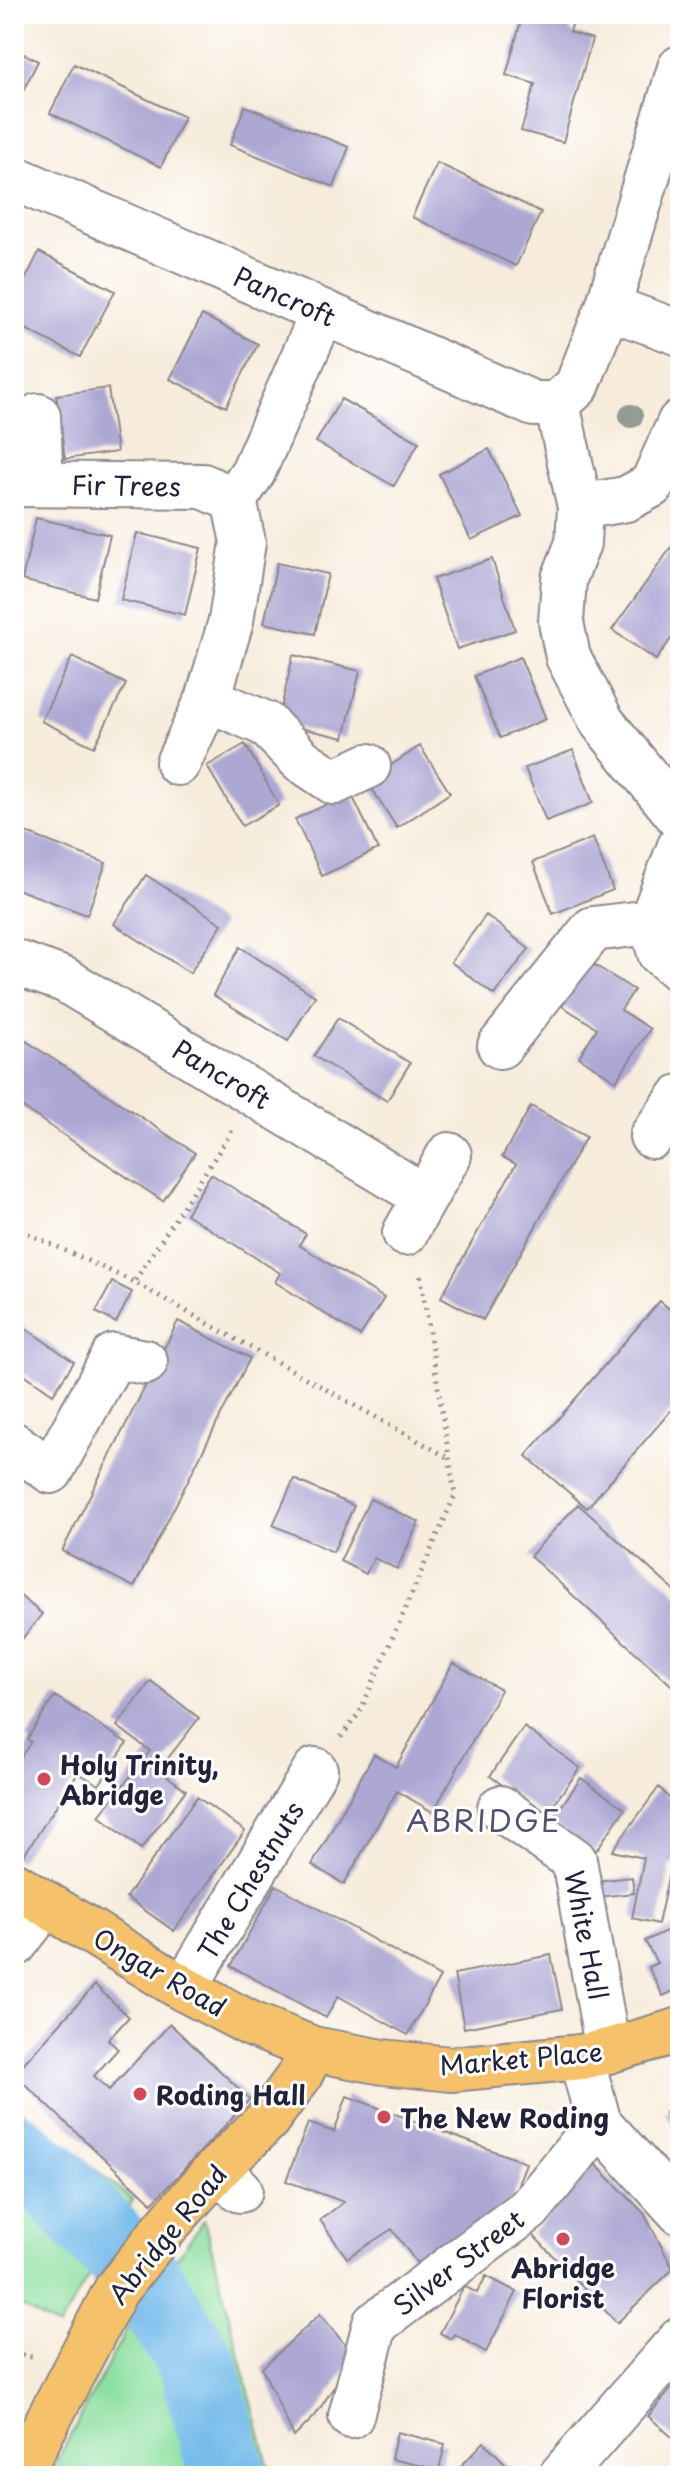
<svg xmlns="http://www.w3.org/2000/svg" width="694" height="2490" font-family="'Playpen Sans',sans-serif">
	<rect width="100%" height="100%" fill="#fff"/>
	<filter id="ink" filterUnits="userSpaceOnUse"><feTurbulence type="fractalNoise" baseFrequency=".0125" numOctaves="2"/><feDisplacementMap in="SourceGraphic" scale="16" xChannelSelector="R" yChannelSelector="G"/><feConvolveMatrix kernelMatrix="1 2 1 2 8 2 1 2 1" color-interpolation-filters="sRGB"/></filter>
	<filter id="wash" filterUnits="userSpaceOnUse"><feTurbulence type="fractalNoise" baseFrequency=".006" numOctaves="4" result="noise"/><feDisplacementMap in="SourceGraphic" scale="32" xChannelSelector="R" yChannelSelector="G"/><feGaussianBlur stdDeviation="1.8" result="paint"/><feColorMatrix in="noise" values="0 0 0 0 0 0 0 0 0 0 0 0 0 0 0 0 0 1.4 0 .05"/><feComposite in="paint" operator="in"/></filter>
	<g filter="url(#wash)">
		<rect width="100%" height="100%" fill="#f7ecdb"/>
		<path fill="#8ee0a1" stroke="#58816e" stroke-width="2" d="M14 2105 133 2200 58 2328 14 2302Z
			M204 2220 271 2476H46L61 2453 130 2323Z"/>
		<g fill="none" stroke-linecap="round" stroke-linejoin="round">
			<path stroke="#72baea" stroke-width="78" d="M14 2151 52 2181 144 2279 198 2365 228 2476"/>
		</g>
		<g id="blocks">
			<path fill="#ada7d4" d="M523 14H575L570 32 592 39 563 142 521 131 535 84 506 75Z
				M14 49 38 61 19 99 14 96Z
				M74 64 184 117 161 167 50 113Z
				M245 106 349 147 334 187 230 145Z
				M437 163 541 212 516 266 412 217Z
				M39 252 115 291 80 357 14 323V302Z
				M202 315 258 344 226 407 170 379Z
				M108 388 117 452 65 459 56 395Z
				M341 399 419 442 394 486 316 442Z
				M489 449 522 516 471 540 439 474Z
				M36 518 110 535 95 598 22 580Z
				M137 533 201 548 185 615 121 600Z
				M680 535V626L656 660 612 630Z
				M492 559 515 630 457 649 433 579Z
				M277 563 328 574 315 634 264 623Z
				M293 655 360 671 344 738 278 723Z
				M72 657 126 684 94 747 41 721Z
				M520 657 546 719 500 738 474 676Z
				M245 744 279 805 242 826 207 766Z
				M420 746 450 793 397 828 367 781Z
				M573 750 593 803 546 821 525 768Z
				M351 793 378 849 322 876 295 819Z
				M21 831 106 863 87 915 14 888V850Z
				M593 838 613 890 553 914 533 862Z
				M146 875 222 924 190 973 114 924Z
				M486 915 529 949 494 995 451 962Z
				M240 947 315 996 288 1041 213 995Z
				M590 962 634 990 621 1010 650 1029 616 1081 579 1057 597 1028 562 1006Z
				M338 1018 410 1063 387 1101 314 1056Z
				M14 1033 195 1153 163 1201 14 1102Z
				M531 1106 586 1137 483 1320 441 1297 516 1164 502 1157Z
				M211 1174 306 1234 299 1245 384 1298 360 1336 275 1282 280 1273 186 1214Z
				M112 1282 132 1292 116 1323 96 1312Z
				M660 1301 680 1318V1400L587 1508 526 1456Z
				M14 1320 74 1362 53 1394 24 1374 14 1389Z
				M178 1321 250 1358 134 1587 62 1551Z
				M294 1479 354 1506 333 1552 273 1525Z
				M370 1499 419 1522 397 1569 374 1558 366 1574 340 1561Z
				M578 1504 680 1596V1693L530 1556Z
				M14 1591 42 1614 14 1649Z
				M453 1663 501 1690 433 1812 397 1791 344 1884 312 1865 374 1754 396 1767Z
				M151 1681 199 1718 159 1770 186 1790 141 1849 99 1816 150 1751 117 1726Z
				M55 1696 127 1743 99 1785 78 1773 20 1861 14 1858V1767L31 1742 27 1739Z
				M524 1727 580 1768 545 1816 490 1776Z
				M581 1778 625 1809 595 1852 551 1821Z
				M659 1787 680 1810V1866L671 1864 658 1924 632 1918 644 1858 612 1851Z
				M197 1797 245 1831 174 1931 126 1897Z
				M632 1877 634 1893 598 1897 596 1881Z
				M276 1885 440 1977 408 2035 338 1996 326 2018 231 1966Z
				M674 1927 680 1939V1988L663 1996 648 1967 657 1963 645 1941Z
				M551 1955 562 2009 464 2028 454 1974Z
				M95 1985 129 2017 108 2040 118 2049 94 2076 109 2090 170 2024 250 2099 152 2203 14 2074Z
				M347 2096 526 2163 510 2205 430 2263 416 2262 392 2229 347 2258 320 2220 344 2202 286 2181 308 2123 334 2132Z
				M680 2100V2131L665 2113Z
				M593 2162 644 2213 673 2269 617 2323 532 2234Z
				M486 2276 517 2292 486 2352 454 2334 451 2339 440 2333 464 2286 477 2293Z
				M320 2314 354 2356 315 2416 294 2437 262 2368Z
				M680 2379V2444L648 2416Z
				M397 2432 445 2444 439 2470 391 2459Z
				M484 2442 514 2472 511 2476H467L459 2468Z"/>
		</g>
	</g>
	<g filter="url(#ink)">
		<use href="#blocks" fill-opacity="0" stroke="#8c878b" stroke-width="2"/>
		<g fill="none" stroke-linecap="round" stroke-linejoin="round">
			<g stroke="#8c878b" stroke-width="48">
				<path id="minor" d="M14 178 534 404H557
					M608 307 680 333
					M557 404 580 507 578 543 564 579 561 622 568 657 602 722 680 818
					M557 404 577 386 608 307 680 68
					M38 416 41 484
					M14 484 203 486 234 500 243 542 231 621 208 699 178 763
					M234 500 253 472 323 312
					M580 507 626 499 652 485 680 422
					M208 699 266 724 301 760 334 782 368 766
					M651 922 660 953 680 970
					M14 962 65 980 425 1197
					M500 1046 593 929 651 922 680 846
					M652 1136 680 1097
					M405 1233 449 1155
					M14 1445 51 1471 114 1356 145 1362
					M500 1808 574 1860 608 2051
					M14 1945 45 1905
					M184 1989 315 1770
					M581 2057 599 2123 680 2212
					M218 2168 240 2190
					M351 2416 375 2324 529 2209 599 2123
					M561 2476 680 2340"/>
			</g>
			<g stroke="#8c878b" stroke-width="48">
				<path id="major" d="M14 1884 184 1989 251 2024 313 2049 383 2062 451 2069 581 2057 608 2051 680 2030
					M19 2476 116 2290 169 2223 218 2168 267 2120 300 2075 313 2049"/>
			</g>
			<path stroke="#8c878b" stroke-width="5" stroke-dasharray="2 6" stroke-linecap="butt" d="M232 1131 134 1282 447 1457
				M14 1227 134 1282
				M341 1737 360 1712 455 1495 420 1273
				M14 2353 32 2357"/>
			<use href="#minor" stroke="#fff" stroke-width="44"/>
			<use href="#major" stroke="#f5c16b" stroke-width="44"/>
		</g>
		<circle fill="#939c94" cx="631" cy="416" r="12"/>
	</g>
	<g fill="#d1495b" stroke="#fff" stroke-width="3">
		<circle cx="44" cy="1779" r="8"/>
		<circle cx="140" cy="2094" r="8"/>
		<circle cx="384" cy="2117" r="8"/>
		<circle cx="563" cy="2239" r="8"/>
	</g>
	<g text-anchor="middle" dominant-baseline="central" stroke-width="6" stroke-linejoin="round" paint-order="stroke">
		<g font-size="26" fill="#22223b" stroke="#fff">
			<text transform="translate(285 296) rotate(24)">Pancroft</text>
			<text transform="translate(126 485) rotate(1)">Fir Trees</text>
			<text transform="translate(222 1074) rotate(31)">Pancroft</text>
			<text transform="translate(250 1880) rotate(-59)">The Chestnuts</text>
			<text transform="translate(587 1935) rotate(79)">White Hall</text>
			<text transform="translate(160 1972) rotate(30)">Ongar Road</text>
			<text transform="translate(521 2058) rotate(-5)">Market Place</text>
			<text transform="translate(167 2234) rotate(-51)">Abridge Road</text>
			<text transform="translate(458 2262) rotate(-37)">Silver Street</text>
		</g>
		<g font-size="26" font-weight="bold" fill="#22223b" stroke="#fff" text-anchor="start">
			<text x="60" y="1764">Holy Trinity,<tspan x="60" dy="30">Abridge</tspan></text>
			<text x="156" y="2094">Roding Hall</text>
			<text x="400" y="2117">The New Roding</text>
			<text x="563" y="2267" text-anchor="middle">Abridge<tspan x="563" dy="30">Florist</tspan></text>
		</g>
		<g font-size="30" letter-spacing="2" fill="#535171" stroke="#fff">
			<text x="484" y="1819">ABRIDGE</text>
		</g>
	</g>
	<rect width="694" height="2490" fill="none" stroke="#fff" stroke-width="48"/>
</svg>
